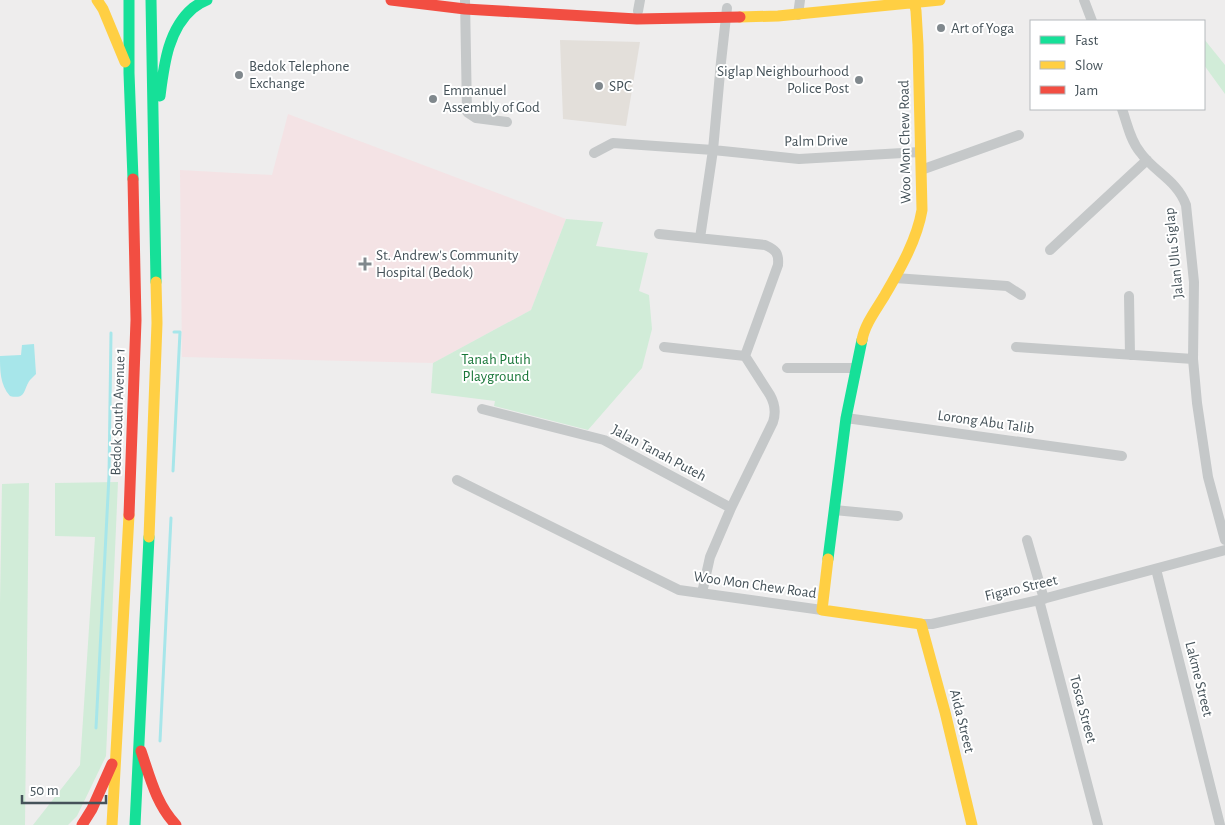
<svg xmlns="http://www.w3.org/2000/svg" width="1225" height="825" font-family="'Alegreya Sans',sans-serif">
	<rect width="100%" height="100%" fill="#eeeded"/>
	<path fill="#e3dfda" d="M560 40 640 42 626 126 563 119Z"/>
	<path fill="#f4e3e5" d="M288 114 566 219 531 310 433 363 182 357 180 170 272 175Z"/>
	<path fill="#d1ecd8" d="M1204 39 1225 65V94L1204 65Z
		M566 219 603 222 596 246 648 253 639 291 649 295 652 329 642 368 588 430 494 406 495 401 431 393 433 363 531 310Z
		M118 482 106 756 77 816 68 825H33L80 765 95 537 55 536V483Z
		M29 483 25 825H0V604L2 484Z"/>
	<path fill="#a7e6ea" d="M34 344 36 374C34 376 32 378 30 380 23 389 27 400 10 396 0 385 0 370 0 356L21 355 22 345Z"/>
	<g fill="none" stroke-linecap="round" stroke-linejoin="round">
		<path stroke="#a7e6ea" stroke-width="3" d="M173 471 180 332H174
			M96 728 109 476 111 333
			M160 741 171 518"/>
		<path stroke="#c5c8c9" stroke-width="10" d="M465 0 467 112 476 118 507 122
			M1084 0 1092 21
			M638 11 640 0
			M798 15 800 0
			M1122 109C1127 123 1130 140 1140 152 1154 172 1177 180 1186 205L1194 282 1193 359 1197 403 1208 477 1225 540
			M594 153 613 143 713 150 799 159 920 152
			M921 170 1019 135
			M659 234 765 245C776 250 779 253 778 265L745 356
			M700 238 713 150 721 62 727 8
			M1050 250 1147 160
			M895 278 1007 286 1021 295
			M1129 296 1130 355
			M664 347 745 356 770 395C775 404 776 413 773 422L731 508 710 557 702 593
			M1016 347 1193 359
			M787 368H856
			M482 409 604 440 731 508
			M846 418 1122 456
			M457 480 679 590 822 610
			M834 510 898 516
			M1027 540 1044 599
			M1156 569 1220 825
			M1039 600 1098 825
			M921 624H932L1039 600 1225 550"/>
		<path stroke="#16e098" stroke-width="11" d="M129 0V73L133 179
			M151 0 156 282
			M160 96C164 65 168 29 193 8 197 5 202 2 207 0
			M828 559 846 418 862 340
			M135 825 149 537"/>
		<path stroke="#ffcf43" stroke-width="11" d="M97 0 103 9 125 62
			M740 17 778 16 940 0
			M862 340C865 324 876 310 885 295 900 269 917 240 922 210L918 45 916 11 914 0
			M149 537 157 323 156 282
			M828 559 822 610 921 624 945 712 972 825
			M112 825 129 515"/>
		<path stroke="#f24e42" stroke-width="11" d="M391 0 465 9 637 19 740 17
			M129 515 136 320 133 179
			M141 751C150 777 156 804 176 825
			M82 825 92 809 112 764"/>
	</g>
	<g fill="#80888d" stroke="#fff" stroke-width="2">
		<circle cx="941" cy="28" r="5"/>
		<circle cx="239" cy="75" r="5"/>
		<circle cx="859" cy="80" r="5"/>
		<circle cx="599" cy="86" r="5"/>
		<circle cx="433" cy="99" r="5"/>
		<path d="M362.5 256.5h5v5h5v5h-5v5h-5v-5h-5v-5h5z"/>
	</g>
	<g text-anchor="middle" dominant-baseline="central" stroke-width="4" stroke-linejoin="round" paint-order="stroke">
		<g font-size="15" fill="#455259" stroke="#fff" text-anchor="start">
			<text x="951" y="28">Art of Yoga</text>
			<text x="249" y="66">Bedok Telephone<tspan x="249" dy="17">Exchange</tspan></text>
			<text x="849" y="71" text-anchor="end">Siglap Neighbourhood<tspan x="849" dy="17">Police Post</tspan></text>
			<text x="609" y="86">SPC</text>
			<text x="443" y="90">Emmanuel<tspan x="443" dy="17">Assembly of God</tspan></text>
			<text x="376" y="255">St. Andrew's Community<tspan x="376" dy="17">Hospital (Bedok)</tspan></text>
		</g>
		<g font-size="15" fill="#455259" stroke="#fff">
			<text transform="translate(816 141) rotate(-1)">Palm Drive</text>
			<text transform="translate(905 142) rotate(-91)">Woo Mon Chew Road</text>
			<text transform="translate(1174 253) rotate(-96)">Jalan Ulu Siglap</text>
			<text transform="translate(118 412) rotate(-88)">Bedok South Avenue 1</text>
			<text transform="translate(986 422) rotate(8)">Lorong Abu Talib</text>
			<text transform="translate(659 453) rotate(28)">Jalan Tanah Puteh</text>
			<text transform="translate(755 585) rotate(8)">Woo Mon Chew Road</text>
			<text transform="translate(1021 588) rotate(-13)">Figaro Street</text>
			<text transform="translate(1199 679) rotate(76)">Lakme Street</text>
			<text transform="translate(1083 709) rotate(75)">Tosca Street</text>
			<text transform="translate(962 721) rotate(76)">Aida Street</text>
		</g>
		<g font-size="15" fill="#197739" stroke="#fff">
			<text x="496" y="359">Tanah Putih<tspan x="496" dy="17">Playground</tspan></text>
		</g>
	</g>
	<rect x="1030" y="20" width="175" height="90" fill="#ffffff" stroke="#b5babd"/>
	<rect x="1040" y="36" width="25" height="8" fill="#16e098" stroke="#b5babd"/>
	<text x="1075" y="45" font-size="15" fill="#455259">Fast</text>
	<rect x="1040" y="61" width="25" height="8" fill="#ffcf43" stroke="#b5babd"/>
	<text x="1075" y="70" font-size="15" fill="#455259">Slow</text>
	<rect x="1040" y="86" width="25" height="8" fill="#f24e42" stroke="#b5babd"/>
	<text x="1075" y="95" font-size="15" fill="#455259">Jam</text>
	<path d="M22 795v8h84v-8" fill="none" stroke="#455259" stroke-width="2.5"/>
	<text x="30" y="795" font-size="15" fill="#455259" stroke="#ffffff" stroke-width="4" paint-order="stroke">50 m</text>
</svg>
